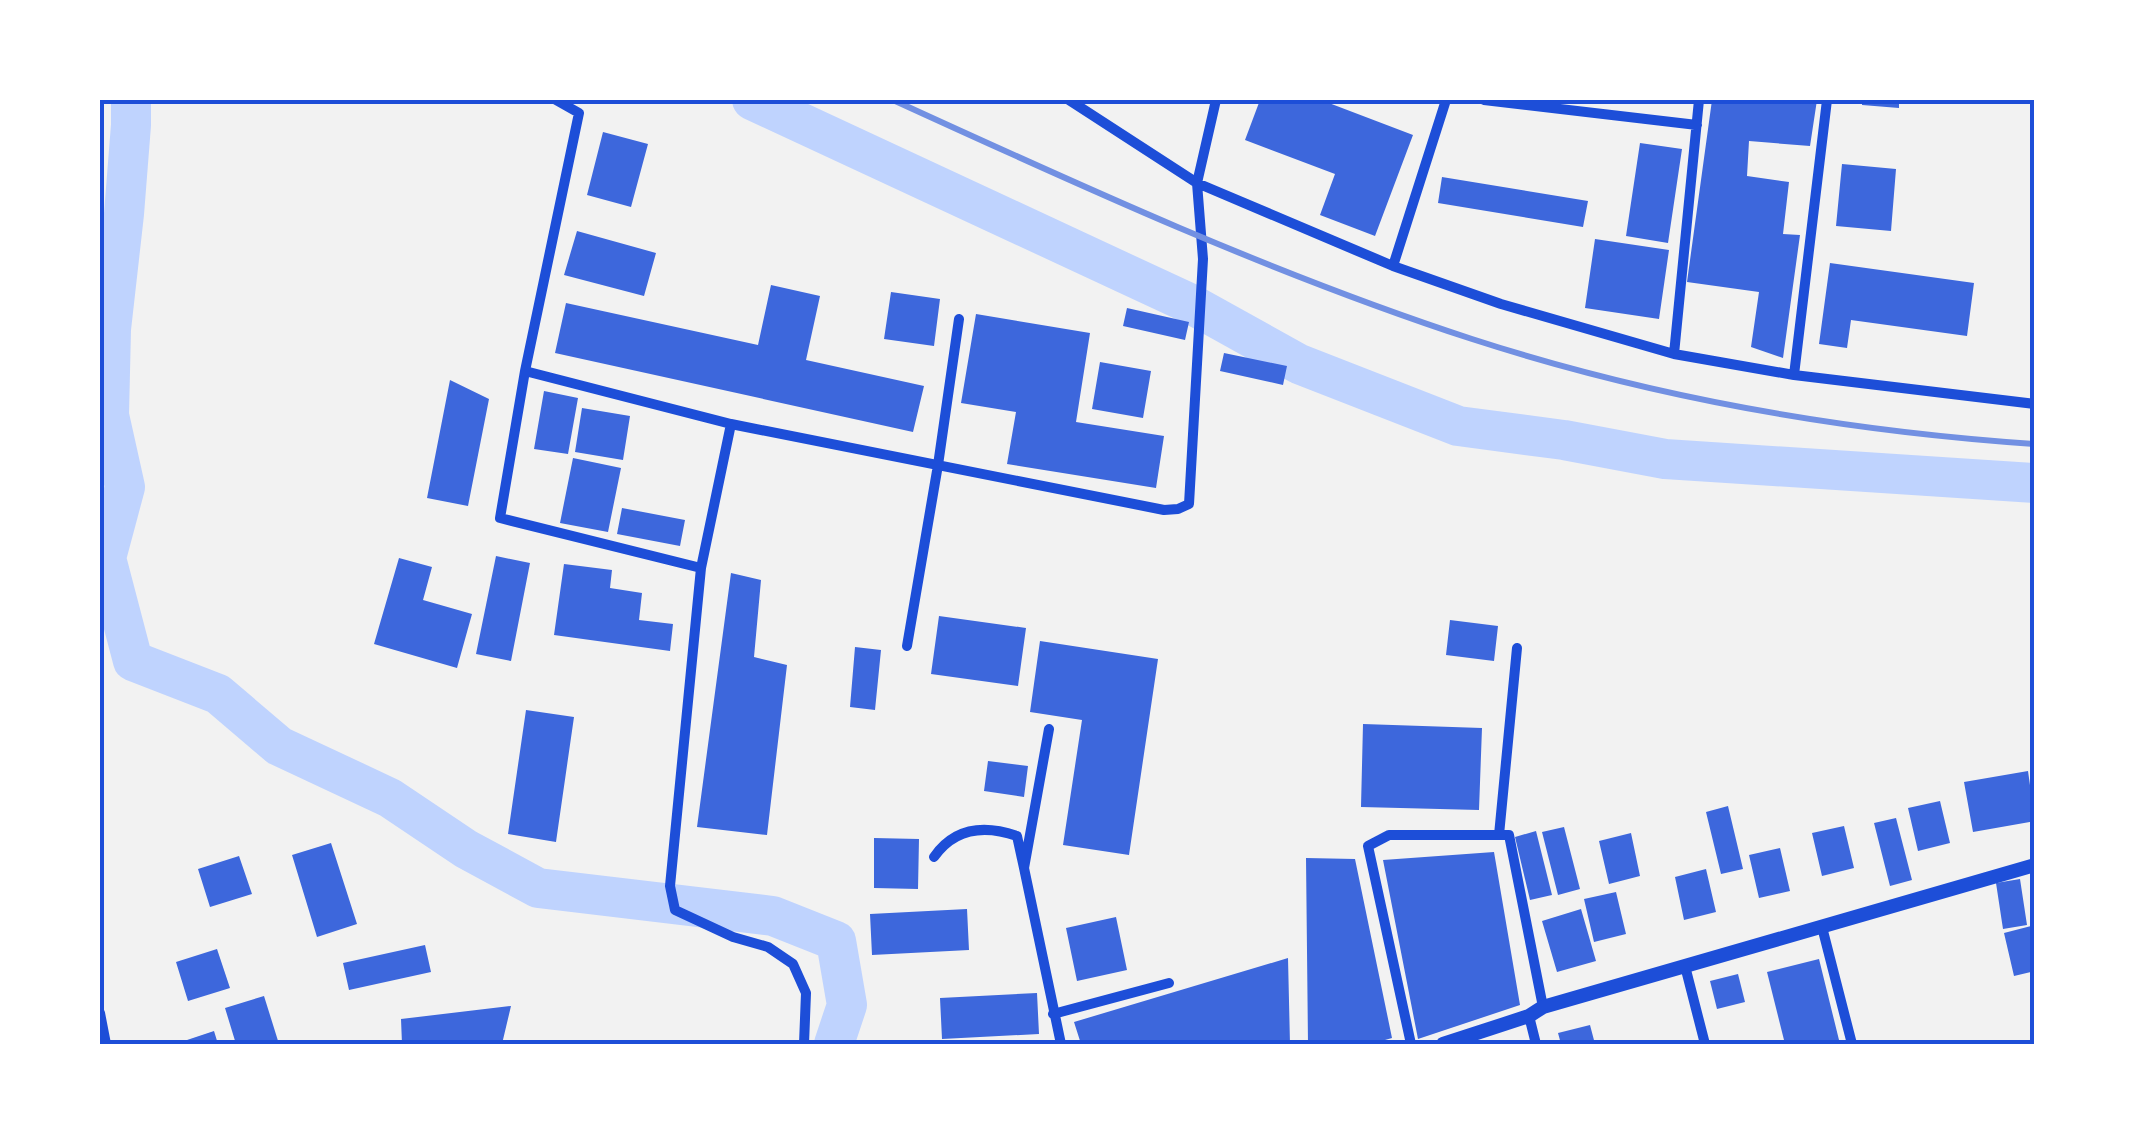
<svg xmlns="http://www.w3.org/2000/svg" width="2135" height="1144" font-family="'DejaVu Sans',sans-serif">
	<rect width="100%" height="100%" fill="#f2f2f2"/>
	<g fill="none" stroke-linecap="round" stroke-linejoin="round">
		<path stroke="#bfd3fe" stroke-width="40" d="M131 100V125L124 214 111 329 109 415 125 487 106 558 133 661 218 694 279 746 390 798 466 849 538 888 773 916 836 941 847 1005 834 1044
			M752 100 1191 304 1299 364 1458 426 1564 440 1665 459 2035 483"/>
	</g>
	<path fill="#3d67dc" d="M1260 100H1321L1413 135 1375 236 1320 215 1335 174 1245 140Z
		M1712 100H1817L1810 146 1749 141 1747 176 1789 182 1783 234 1800 235 1783 358 1751 347 1759 292 1687 282Z
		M1862 100H1899V108L1862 105Z
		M603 132 648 144 631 207 587 195Z
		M1640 143 1682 149 1668 243 1626 236Z
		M1842 164 1896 169 1891 231 1836 226Z
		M1442 177 1588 201 1583 227 1438 203Z
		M577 231 656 253 644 296 564 275Z
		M1595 239 1669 250 1659 319 1585 308Z
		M1830 263 1974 283 1967 336 1851 320 1847 348 1819 344Z
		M771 285 820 296 806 360 924 386 913 432 555 353 566 303 758 345Z
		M891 292 940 299 934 346 884 339Z
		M1127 308 1189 322 1185 340 1123 326Z
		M976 314 1090 333 1076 422 1164 436 1156 488 1007 464 1016 412 961 403Z
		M1224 353 1287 366 1283 385 1220 371Z
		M1100 362 1151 371 1143 418 1092 409Z
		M450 380 489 399 468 506 427 498Z
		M544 391 578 398 568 454 534 449Z
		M582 408 630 416 623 460 575 452Z
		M573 458 621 468 608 532 560 523Z
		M622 508 685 520 680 546 617 534Z
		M496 556 530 563 511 661 476 654Z
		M399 558 432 567 423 600 472 614 457 668 374 644Z
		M564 564 612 570 610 588 642 593 639 620 673 624 670 651 554 635Z
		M731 573 761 580 754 657 787 665 767 835 697 827Z
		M939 616 1026 628 1018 686 931 674Z
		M1450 620 1498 626 1494 661 1446 655Z
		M1040 641 1158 659 1129 855 1063 845 1082 720 1030 712Z
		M855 647 881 650 875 710 850 707Z
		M526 710 574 717 556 842 508 834Z
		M1363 724 1482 728 1479 810 1361 807Z
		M988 761 1028 766 1024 797 984 791Z
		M2028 771 2035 821 1973 832 1964 782Z
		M1940 801 1950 843 1918 851 1908 808Z
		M1728 806 1743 869 1721 874 1706 812Z
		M1896 818 1912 880 1890 886 1874 823Z
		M1844 826 1854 868 1822 876 1812 833Z
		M1564 827 1580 889 1558 895 1542 832Z
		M1536 831 1552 895 1530 900 1515 837Z
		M1631 833 1640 876 1609 884 1599 841Z
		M874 838 919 839 918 889 874 888Z
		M331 843 357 924 317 937 292 855Z
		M1780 848 1790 891 1759 898 1749 855Z
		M1494 852 1520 1005 1418 1039 1383 860Z
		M239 856 252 894 210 907 198 869Z
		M1306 858 1355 859 1392 1038 1371 1044H1308Z
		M1706 869 1716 912 1684 920 1675 877Z
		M2020 879 2027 925 2003 929 1996 883Z
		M1616 892 1626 934 1594 942 1584 899Z
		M967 909 969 950 872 955 870 914Z
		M1581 909 1596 961 1557 972 1542 921Z
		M1116 917 1127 970 1077 981 1066 928Z
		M2035 925V971L2014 976 2004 933Z
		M425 945 431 972 349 990 343 963Z
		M217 949 230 988 188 1001 176 962Z
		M1288 958 1290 1044H1081L1074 1022Z
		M1819 959 1840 1044H1785L1767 972Z
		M1738 974 1745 1002 1717 1009 1710 981Z
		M1037 993 1039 1034 942 1039 940 998Z
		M264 996 279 1044H236L225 1008Z
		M511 1006 502 1044H402L401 1019Z
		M1590 1025 1595 1044H1561L1558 1033Z
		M214 1031 218 1044H178V1043Z"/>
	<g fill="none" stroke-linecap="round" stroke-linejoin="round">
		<path stroke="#1d4ed8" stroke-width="10" d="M556 100 579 113 525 371 500 518 701 568 731 424 1164 510 1178 509 1189 504 1203 259 1197 183 1216 100
			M1069 100 1197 183 1393 266 1446 100
			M1484 100 1697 125
			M1393 266 1501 304 1674 354 1794 375 1827 100
			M1674 354 1699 100
			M525 371 731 424
			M1794 375 2035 404
			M701 568 670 886 675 910 733 937 768 947 793 964 806 993 804 1044
			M907 646 938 465 959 319
			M1499 835 1517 648
			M934 857C955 827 985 825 1017 836L1024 868 1049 729
			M1024 868 1061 1044
			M1822 927 1852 1044
			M1685 966 1705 1044
			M100 1013 106 1044
			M1053 1014 1169 983
			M1529 1016 1536 1044
			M1411 1044 1368 846 1389 835H1509L1543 1007"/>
		<path stroke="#1d4ed8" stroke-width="14" d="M1443 1044 1529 1016 1543 1007 2035 865"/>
		<path stroke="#7290e2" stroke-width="6" d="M893 100C1083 187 1273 274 1472 339 1654 398 1845 431 2035 444"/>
	</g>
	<rect width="2135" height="1144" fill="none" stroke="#ffffff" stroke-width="205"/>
	<rect x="102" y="102" width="1930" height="940" fill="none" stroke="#1d4ed8" stroke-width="4"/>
</svg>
